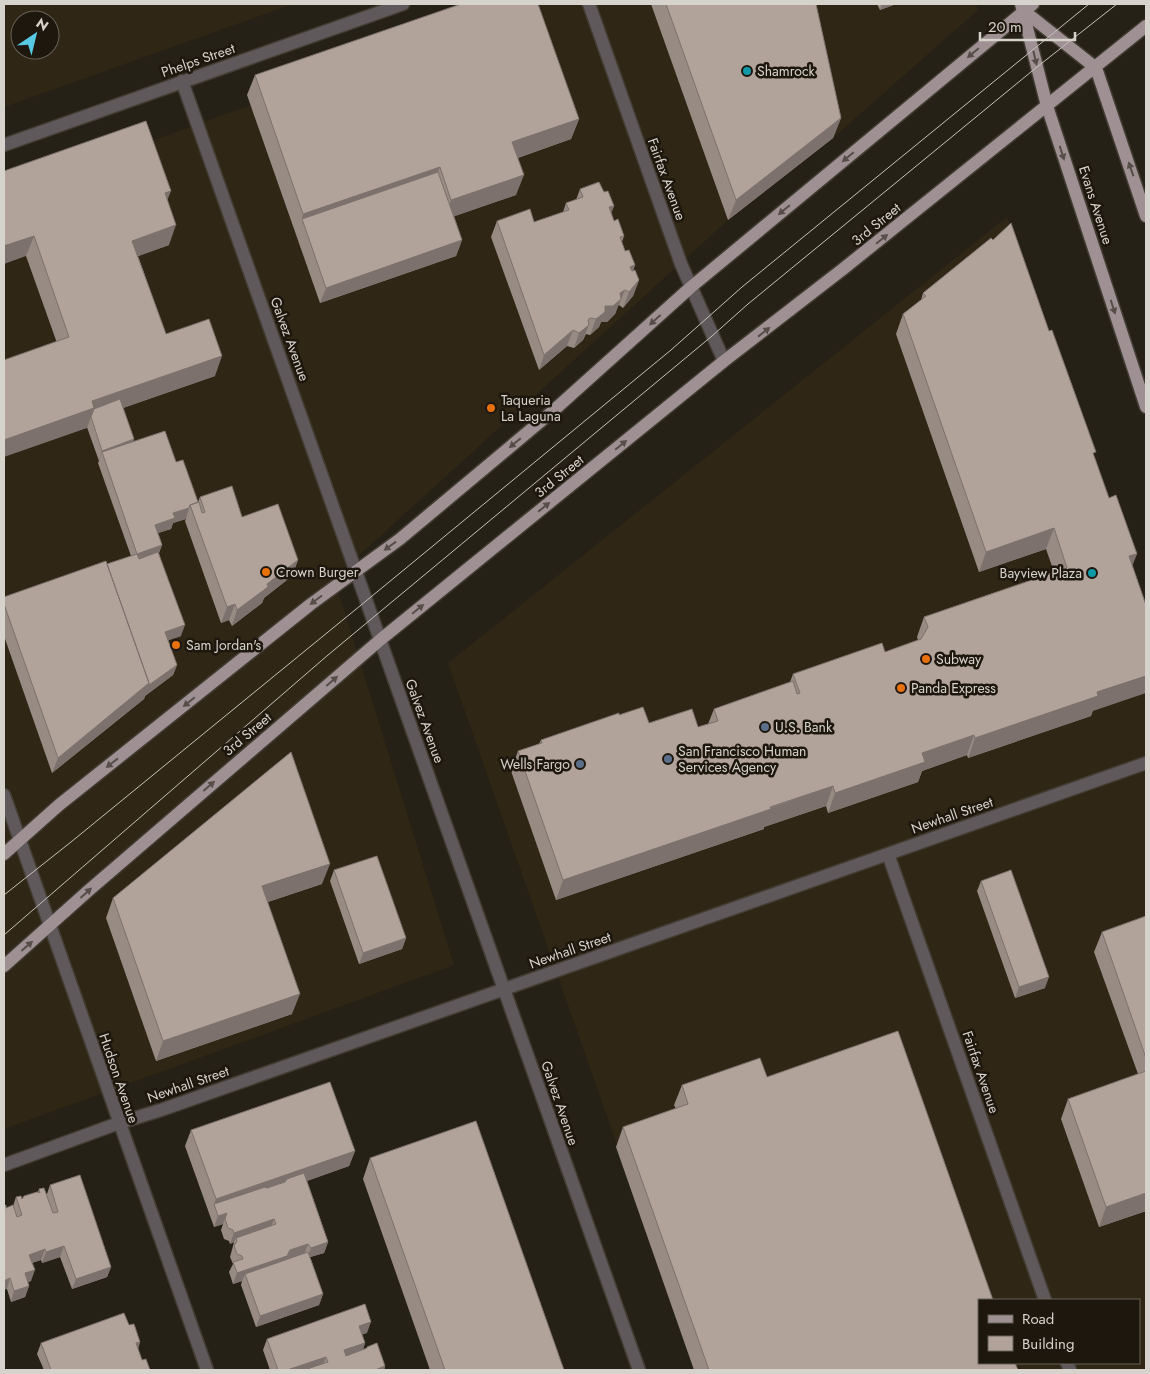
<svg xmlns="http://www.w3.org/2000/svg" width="1150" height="1374" font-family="Jost,sans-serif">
	<rect width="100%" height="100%" fill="#262116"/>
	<path fill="#2f2615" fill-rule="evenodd" d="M4 4H293L4 107ZM20 20H50V50H20Z
		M531 4H976L978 10 833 138 728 220 334 578 454 965 4 1129V194Z
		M1007 217 1146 608V1370H696L448 663ZM979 1300H1139V1363H979Z"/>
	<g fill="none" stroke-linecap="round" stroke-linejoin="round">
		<g stroke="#423d33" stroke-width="15">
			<path id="minor" d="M589 4 681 264 724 361
				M182 81 639 1370
				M4 145 403 4
				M4 795 207 1370
				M888 854 1045 1300
				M4 1165 119 1123 161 1110 1146 763
				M1067 1363 1070 1370"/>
		</g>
		<g stroke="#423d33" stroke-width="15">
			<path id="major" d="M1021 4 1047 106 1146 407
				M1024 11 1096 68 1146 216
				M4 854 59 805 311 604 400 539 553 411 691 287 1033 4
				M4 966 88 891 380 640 724 361 843 269 1146 26"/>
		</g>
		<use href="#minor" stroke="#60595b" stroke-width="12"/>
		<use href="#major" stroke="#9e9093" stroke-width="12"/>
		<path stroke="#c4c1ba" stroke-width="1" d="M4 895 71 842 366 601 671 350 742 287 1089 4
			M4 935 328 655 712 336 748 304 1037 67 1117 4"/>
	</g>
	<path fill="#988b84" d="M651 4H816L841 118 833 138 728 220Z
		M877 4H896L880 10Z
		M255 75 579 119 571 139 518 158 516 195 454 216 462 240 456 256 320 303 247 95Z
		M4 171 167 200 169 245 138 256 166 334 215 376 123 408 134 439 133 442 176 462 198 502 200 497 242 517 298 560 292 576 264 598 262 603 232 626 229 620 221 623 185 521 186 519 173 523 171 529 158 533 162 545 159 553 181 636 168 640 177 665 173 675 145 696 144 699 52 773 4 636V597L131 556 98 463 99 461 26 256Z
		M580 189 604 192 614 206 611 213 614 221 624 236 622 242 625 251 635 265 633 271 639 280 633 296 623 308 619 305 618 306 615 314 607 322H601L599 327 590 335 586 334 583 340 574 348 567 346 539 370 491 237 497 221 534 222 563 212 566 203 576 200Z
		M923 293 1094 456 1132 565 1091 716 968 758 967 755 922 771 918 782 828 813 826 806 764 827V829L556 900 511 771 518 751 539 744 541 740 619 715 649 723 698 727 708 724 714 709 790 682 793 674 885 652 918 640 917 637 924 617 1054 572 1046 549 979 572 896 334 903 314 921 300Z
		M334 870 406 938 402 949 359 964 330 881Z
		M981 881 1045 988 1015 998 977 891Z
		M322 884 268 902 292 1014 156 1061 106 918 113 898Z
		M1146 916V1211L1099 1227 1061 1119 1068 1099 1138 1074 1094 952 1102 932Z
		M767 1077 1018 1370H694L616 1147 623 1127 676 1109 674 1105 682 1085Z
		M191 1130 355 1151 349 1166 307 1181 328 1242 324 1253 310 1257 323 1294 319 1305 256 1327 241 1285 242 1281 233 1284 229 1272 233 1264 230 1257 234 1242 230 1244 229 1241 224 1239 221 1230 223 1224 214 1227 185 1146Z
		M370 1158 564 1370H430L363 1179Z
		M50 1185 111 1267 107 1277 72 1289 60 1257 42 1263 41 1260 32 1263 31 1281 28 1282 29 1286 25 1297 11 1302 7 1289 6 1208 13 1206 16 1197 22 1199 38 1192 39 1189 47 1194Z
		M129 1325 140 1342 138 1349 142 1360 150 1370H44L37 1354 41 1343Z
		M367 1333 362 1334 365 1343 363 1350 366 1349 367 1347 385 1366 384 1370H270L263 1350 267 1339Z"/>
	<path fill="#7c716c" d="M882 4H896L880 10Z
		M841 118 833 138 728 220 736 200Z
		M579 119 571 139 505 162 512 142Z
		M440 167 432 187 302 219 303 214Z
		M524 175 516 195 444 220 451 200Z
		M171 191 163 211 165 193Z
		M614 206 608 221 609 207Z
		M176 225 169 245 125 261 132 241Z
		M34 236 26 256 4 264V246Z
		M462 240 456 256 320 303 326 288Z
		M635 265 629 281 630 267Z
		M639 280 633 296 623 308 629 292Z
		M625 290 615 314 607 322H601L599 327 590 335 596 319 605 306Z
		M590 318 587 326 589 325 583 340 574 348 579 333Z
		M573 330 567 346 539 370 544 355Z
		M222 356 215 376 91 419V417L87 428 4 457V440L92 401Z
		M134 439 130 450 102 452 98 461 102 451Z
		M189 508 186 519 173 523 171 529 151 535 155 525 173 513Z
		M1054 528 1046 549 979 572 986 552Z
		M162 545 158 555 134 564 137 554Z
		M1137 554 1129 574V556Z
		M298 560 292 576 264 598 262 603 232 626 237 610 267 584Z
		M235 604 229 620 221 623 227 607Z
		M185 625 181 636 161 643 165 632Z
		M177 665 173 675 145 696 144 699 52 773 58 758 149 683Z
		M1146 676V693L1093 711 1091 716 968 758 975 738 1097 692Z
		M974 735 967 755 922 771 918 782 828 813 835 793 922 753Z
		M833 786 826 806 764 827V829L556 900 563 880Z
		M330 864 322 884 255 906 262 886Z
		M406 938 402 949 359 964 363 953Z
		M1049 977 1045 988 1015 998 1019 987Z
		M300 994 292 1014 156 1061 163 1041Z
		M355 1151 349 1166 217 1212 214 1204 216 1199Z
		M1146 1193V1211L1099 1227 1106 1207Z
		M227 1213 223 1224 214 1227 218 1216Z
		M274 1219 270 1229 236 1238 234 1242 230 1244 234 1233Z
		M328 1242 324 1253 307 1258 311 1248Z
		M308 1244 304 1255 245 1274 242 1281 233 1284 237 1273 290 1250Z
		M64 1246 60 1257 42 1263 46 1252Z
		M45 1249 41 1260 25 1265 29 1255Z
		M111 1267 107 1277 72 1289 76 1279Z
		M35 1270 31 1281 21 1284 25 1273Z
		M10 1278 7 1289 4 1290V1281Z
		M29 1286 25 1297 11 1302 14 1291Z
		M323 1294 319 1305 256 1327 260 1316Z
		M371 1322 367 1333 356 1337 359 1326Z
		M140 1342 137 1352 136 1343Z
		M365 1343 361 1354 340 1361 344 1350Z
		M326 1357 322 1367 314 1370H287Z
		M385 1366 384 1370H375Z"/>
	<path fill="#b1a29a" stroke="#7c716c" d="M461 4H538L579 119 512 142 524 175 451 200 440 167 303 214 255 75Z
		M666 4H816L841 118 736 200Z
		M146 121 171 191 165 193 176 225 132 241 166 334 209 319 222 356 92 401 94 408 4 440V360L69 337 34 236 4 246V171Z
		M438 172 462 240 326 288 302 219Z
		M599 182 604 192 608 191 614 206 609 207 614 221 618 219 624 236 620 237 625 251 629 250 635 265 630 267 632 271 635 270 639 280 629 292 625 290 620 293 621 299 613 306H605V312L596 319 590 318 588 320 589 325 579 333 573 330 544 355 497 221 530 209 534 222 569 210 566 203 583 197 580 189Z
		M1011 223 1049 331 1052 330 1096 452 1093 453 1109 498 1116 495 1137 554 1129 556 1146 605V676L1097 692 1098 696 975 738 974 735 922 753 925 762 835 793 833 786 770 807 771 809 563 880 518 751 542 743 541 740 619 713V715L643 707 649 723 692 709 698 727 718 721 714 709 793 681 797 694 800 693 793 674 882 643 885 652 921 639 928 627 924 617 1067 568 1054 528 986 552 903 314 926 296 923 293 991 238 993 240Z
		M120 399 134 439 102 451 91 417 94 409Z
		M165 431 176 462 183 460 198 502 190 505 189 508 173 513 175 518 155 525 162 545 137 554 139 559 158 552 185 625 165 632 177 665 149 685V683L107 564 137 554 102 452Z
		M232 486 242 517 278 504 298 560 267 584 268 587 237 610 235 604 227 607 190 505 199 502 202 513 205 512 200 497Z
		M106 561 149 683 58 758 4 604V597Z
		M291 752 330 864 262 886 300 994 163 1041 113 898Z
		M377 856 406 938 363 953 334 870Z
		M1011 870 1049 977 1019 987 981 881Z
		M1146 916V1058L1102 932Z
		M898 1031 993 1300H979V1363H1015L1018 1370H709L623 1127 688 1104 682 1085 760 1058 767 1077Z
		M1146 1071V1193L1106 1207 1068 1099Z
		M330 1082 355 1151 216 1199 191 1130Z
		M476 1121 564 1370H445L370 1158Z
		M304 1173 328 1242 311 1248 308 1244 290 1250 287 1256 237 1273 233 1262 243 1259 242 1256 237 1254 234 1246 237 1241 236 1238 276 1224 274 1219 234 1233 233 1230 228 1228 225 1219 227 1213 218 1216 214 1204 265 1187 267 1188 285 1182 287 1179Z
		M80 1175 111 1267 76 1279 64 1246 46 1252 45 1249 29 1255 35 1270 25 1273 29 1286 14 1291 10 1278 4 1281V1206L6 1205V1208L13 1205 17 1217 22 1215 16 1197 21 1196 22 1199 24 1196 37 1192 40 1193 39 1189 44 1188 53 1213 58 1212 50 1185Z
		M308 1252 323 1294 260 1316 245 1274Z
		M365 1304 371 1322 359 1326 365 1343 344 1350 346 1356 367 1348V1347L377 1343 385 1366 375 1370H304L328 1362 326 1357 287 1370H278L267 1339Z
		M124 1313 129 1325 134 1324 140 1342 136 1343 142 1360 146 1359 150 1370H51L41 1343Z"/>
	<defs><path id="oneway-solid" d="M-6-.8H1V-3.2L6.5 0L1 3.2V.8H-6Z" transform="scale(1.25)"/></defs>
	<g fill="#574d49">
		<use href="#oneway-solid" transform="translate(973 53) rotate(140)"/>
		<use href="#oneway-solid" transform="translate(1035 58) rotate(77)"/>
		<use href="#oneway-solid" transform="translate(1062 153) rotate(72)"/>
		<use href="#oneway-solid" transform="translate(848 157) rotate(140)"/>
		<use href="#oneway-solid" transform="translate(1131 169) rotate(-109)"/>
		<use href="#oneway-solid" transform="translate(784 210) rotate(140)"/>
		<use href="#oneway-solid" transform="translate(882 239) rotate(-39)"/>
		<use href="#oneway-solid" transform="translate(1113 307) rotate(72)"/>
		<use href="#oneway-solid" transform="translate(655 320) rotate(138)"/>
		<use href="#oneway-solid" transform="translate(764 332) rotate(-38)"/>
		<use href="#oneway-solid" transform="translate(515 443) rotate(140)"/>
		<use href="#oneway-solid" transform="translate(621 445) rotate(-39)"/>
		<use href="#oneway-solid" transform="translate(544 507) rotate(-39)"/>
		<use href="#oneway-solid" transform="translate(390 546) rotate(144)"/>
		<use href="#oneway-solid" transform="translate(316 600) rotate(143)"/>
		<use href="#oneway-solid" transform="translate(418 609) rotate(-39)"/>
		<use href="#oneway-solid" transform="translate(332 681) rotate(-41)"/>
		<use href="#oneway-solid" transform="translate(189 702) rotate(141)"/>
		<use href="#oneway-solid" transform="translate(112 763) rotate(142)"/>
		<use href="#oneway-solid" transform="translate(209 786) rotate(-41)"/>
		<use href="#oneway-solid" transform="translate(86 893) rotate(-42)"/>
		<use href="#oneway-solid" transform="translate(27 946) rotate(-41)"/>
	</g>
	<g fill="#0f9aa8" stroke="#1d170d" stroke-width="2">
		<circle cx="747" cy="71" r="5"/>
		<circle cx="1092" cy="573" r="5"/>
	</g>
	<g fill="#e8710a" stroke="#1d170d" stroke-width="2">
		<circle cx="491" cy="408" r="5"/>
		<circle cx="266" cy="572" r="5"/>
		<circle cx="176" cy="645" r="5"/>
		<circle cx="926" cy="659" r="5"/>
		<circle cx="901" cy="688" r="5"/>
	</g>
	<g fill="#5c6f8a" stroke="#1d170d" stroke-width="2">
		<circle cx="765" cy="727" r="5"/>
		<circle cx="668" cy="759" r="5"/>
		<circle cx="580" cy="764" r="5"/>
	</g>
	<g text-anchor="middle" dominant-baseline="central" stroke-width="5" stroke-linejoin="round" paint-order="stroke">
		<g font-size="14" fill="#d6d3cc" stroke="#1d170d">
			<text transform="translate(198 60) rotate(-19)">Phelps Street</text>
			<text transform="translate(667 179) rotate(70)">Fairfax Avenue</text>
			<text transform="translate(1096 205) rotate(72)">Evans Avenue</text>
			<text transform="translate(876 224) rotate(-39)">3rd Street</text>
			<text transform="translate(290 339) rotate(70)">Galvez Avenue</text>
			<text transform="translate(559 476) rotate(-39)">3rd Street</text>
			<text transform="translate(425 721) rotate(70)">Galvez Avenue</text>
			<text transform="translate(247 734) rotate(-40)">3rd Street</text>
			<text transform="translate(952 815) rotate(-19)">Newhall Street</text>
			<text transform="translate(570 950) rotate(-19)">Newhall Street</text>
			<text transform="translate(981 1072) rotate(71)">Fairfax Avenue</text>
			<text transform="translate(119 1078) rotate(71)">Hudson Avenue</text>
			<text transform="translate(188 1084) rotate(-19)">Newhall Street</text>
			<text transform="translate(560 1103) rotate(71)">Galvez Avenue</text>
		</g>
		<g font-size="14" fill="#d6d3cc" stroke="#1d170d" text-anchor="start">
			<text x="757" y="71">Shamrock</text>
			<text x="501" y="400">Taqueria<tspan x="501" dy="16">La Laguna</tspan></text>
			<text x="276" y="572">Crown Burger</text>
			<text x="1082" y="573" text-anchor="end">Bayview Plaza</text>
			<text x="186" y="645">Sam Jordan's</text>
			<text x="936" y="659">Subway</text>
			<text x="911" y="688">Panda Express</text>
			<text x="775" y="727">U.S. Bank</text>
			<text x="678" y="751">San Francisco Human<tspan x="678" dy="16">Services Agency</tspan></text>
			<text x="570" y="764" text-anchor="end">Wells Fargo</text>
		</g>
	</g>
	<rect width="1150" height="1374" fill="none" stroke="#d6d3cc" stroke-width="10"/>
	<rect x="978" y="1299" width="162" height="65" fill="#1d170d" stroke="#676259"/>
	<rect x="988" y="1315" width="25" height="8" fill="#9e9093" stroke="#676259"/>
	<text x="1022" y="1324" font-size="15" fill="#d6d3cc">Road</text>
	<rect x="988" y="1336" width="25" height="15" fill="#b1a29a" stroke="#676259"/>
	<text x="1022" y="1349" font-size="15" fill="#d6d3cc">Building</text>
	<g transform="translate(35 35) rotate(35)"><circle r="24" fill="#1d170d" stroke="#676259"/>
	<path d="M0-4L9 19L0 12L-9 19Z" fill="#58c9e3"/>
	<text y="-8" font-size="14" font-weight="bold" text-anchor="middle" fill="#d6d3cc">N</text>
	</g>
	<path d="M980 32v8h95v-8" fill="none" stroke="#d6d3cc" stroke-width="2.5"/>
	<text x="988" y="32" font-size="15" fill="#d6d3cc" stroke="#1d170d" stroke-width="4" paint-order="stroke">20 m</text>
</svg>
